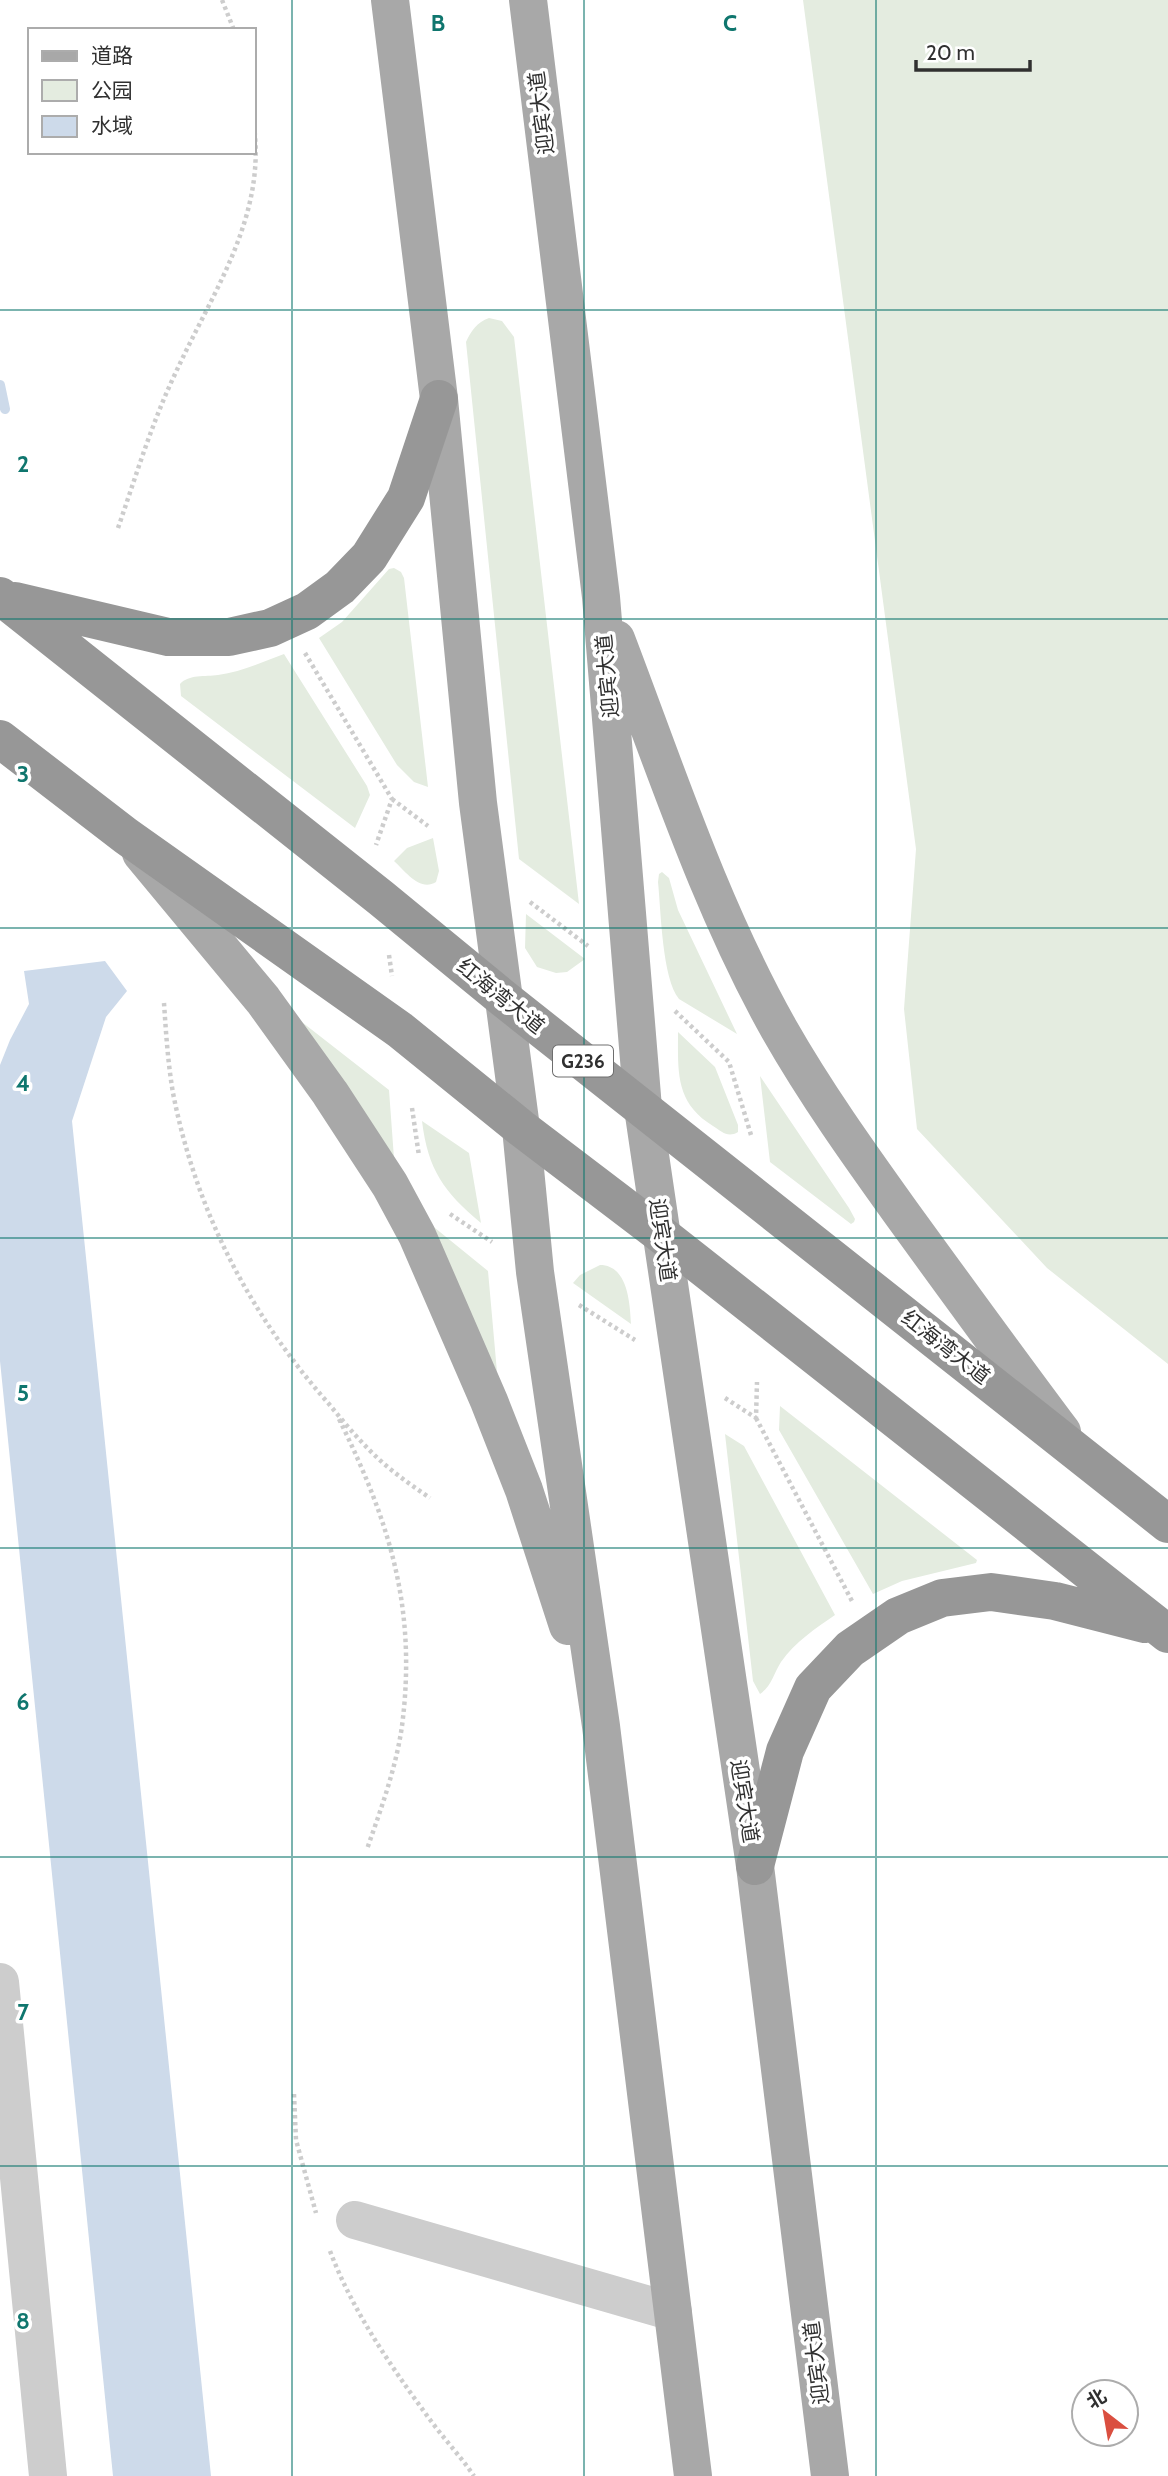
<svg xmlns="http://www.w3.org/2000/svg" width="1168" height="2476" font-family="Cabin,'Noto Sans SC',sans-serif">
	<rect width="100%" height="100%" fill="#fff"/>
	<path fill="#e4ece0" d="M803 0H1168V1364L1047 1268 917 1129 904 1009 916 849Z
		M489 318 502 321 514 337 579 904 519 859 466 342C471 331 477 322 489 318Z
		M394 568 401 572 404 578 428 787 414 782 397 765 319 638 342 622 389 569Z
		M284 654 367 786 370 795 355 828 181 696 180 684C189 674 205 677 218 675 241 672 262 662 284 654Z
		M433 838 439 871 436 882C420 892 406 872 394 861L407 848Z
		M662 872 669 878 678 910 737 1034 679 999C662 978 661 911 658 882L659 874Z
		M526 914 585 959 567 972 556 973 537 967 525 948Z
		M298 1019 389 1090 395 1172Z
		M678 1032 715 1067 738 1125V1132C728 1138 722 1132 713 1126 675 1103 678 1072 678 1032Z
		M760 1076 849 1208 855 1219 854 1222 851 1224 770 1162Z
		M422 1121 469 1153 481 1223C444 1192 428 1170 422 1121Z
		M424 1219 488 1271 497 1372Z
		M600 1265C628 1265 630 1304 631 1324L573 1283 580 1275Z
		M780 1406 977 1560 976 1563 902 1581 873 1594 779 1430Z
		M725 1434 744 1446 835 1615C816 1628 795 1642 781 1662 774 1673 771 1687 760 1694L753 1681Z"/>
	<path fill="#cddaea" d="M105 961 127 991 106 1017 72 1121 211 2476H113L0 1361V1065L10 1040 29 1004 24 971Z"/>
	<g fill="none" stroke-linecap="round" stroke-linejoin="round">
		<path stroke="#cddaea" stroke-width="10" d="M0 385 5 409"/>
		<path stroke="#cdcdcd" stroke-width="4.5" stroke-dasharray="3.5 3.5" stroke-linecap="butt" d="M222 0 234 30
			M118 528C136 476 152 422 176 372 212 293 266 218 254 126
			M305 653 392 799 376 845
			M392 799 428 826
			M530 902 588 946
			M389 955 392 976
			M164 1003C166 1033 168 1064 173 1093 196 1211 250 1315 329 1404 346 1425 363 1445 383 1463 398 1476 414 1487 430 1498
			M675 1011 729 1062 751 1135
			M412 1108 419 1156
			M450 1214 492 1242
			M579 1305 635 1340
			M725 1398 756 1418 757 1382
			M756 1418 853 1603
			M339 1419C390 1523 417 1609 402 1726 396 1768 381 1809 367 1849
			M294 2094 296 2140 316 2213
			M330 2251C353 2312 392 2368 431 2421 445 2440 461 2457 474 2476"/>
		<path stroke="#cdcdcd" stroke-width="38" d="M0 1982 48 2476
			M355 2220 673 2312"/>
		<path stroke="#a8a8a8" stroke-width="38" d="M390 0 439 399 478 803 521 1128 535 1272 601 1726 693 2476
			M528 0 601 597 643 1108 755 1866 830 2476
			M616 639C666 770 710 906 779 1029 816 1094 859 1154 902 1214 955 1287 1008 1360 1062 1432
			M141 853 263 1000 330 1093 390 1185 417 1235 489 1401 524 1490 568 1626"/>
		<path stroke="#979797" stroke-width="38" d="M0 596 381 898 504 999 1168 1524
			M15 601 168 637H229L270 628 307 611 340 587 369 557 406 498 439 399
			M0 739 126 836 400 1030 521 1128 663 1236 1168 1634
			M755 1866 785 1751 813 1688 850 1649 898 1616 942 1598 991 1592 1055 1601 1145 1624"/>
	</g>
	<path fill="none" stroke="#0f766e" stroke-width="2" stroke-opacity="0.55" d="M292 0V2476M584 0V2476M876 0V2476M0 310H1168M0 619H1168M0 928H1168M0 1238H1168M0 1548H1168M0 1857H1168M0 2166H1168"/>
	<g text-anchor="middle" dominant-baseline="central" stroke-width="7" stroke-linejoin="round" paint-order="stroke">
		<rect fill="#fff" stroke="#6e6e6e" stroke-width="2" x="553" y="1045.5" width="60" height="31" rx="5"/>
		<g font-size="19" font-weight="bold" fill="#303030">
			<text x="583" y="1061">G236</text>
		</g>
		<g font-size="21" fill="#303030" stroke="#fff">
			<text transform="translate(541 113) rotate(-97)">迎宾大道</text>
			<text transform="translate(607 676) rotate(-95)">迎宾大道</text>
			<text transform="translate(501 996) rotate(39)">红海湾大道</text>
			<text transform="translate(663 1240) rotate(82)">迎宾大道</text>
			<text transform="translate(946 1347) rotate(38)">红海湾大道</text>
			<text transform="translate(745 1801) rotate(81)">迎宾大道</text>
			<text transform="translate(816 2363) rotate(-97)">迎宾大道</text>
		</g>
	</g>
	<g font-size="23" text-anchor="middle" font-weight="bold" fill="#0f766e" stroke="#fff" stroke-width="7" stroke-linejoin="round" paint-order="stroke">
		<text x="438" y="31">B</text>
		<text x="730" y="31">C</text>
		<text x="23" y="472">2</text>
		<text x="23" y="782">3</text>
		<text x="23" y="1091">4</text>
		<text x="23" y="1401">5</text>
		<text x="23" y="1710">6</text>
		<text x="23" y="2020">7</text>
		<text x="23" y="2329">8</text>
	</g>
	<rect x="28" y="28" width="228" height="126" fill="#ffffff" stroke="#acacac" stroke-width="2"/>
	<rect x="42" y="51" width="35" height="10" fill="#a8a8a8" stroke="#acacac" stroke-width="2"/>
	<text x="91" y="63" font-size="21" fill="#303030">道路</text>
	<rect x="42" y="80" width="35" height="21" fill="#e4ece0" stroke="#acacac" stroke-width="2"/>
	<text x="91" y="98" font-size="21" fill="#303030">公园</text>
	<rect x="42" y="116" width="35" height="21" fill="#cddaea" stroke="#acacac" stroke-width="2"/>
	<text x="91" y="133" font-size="21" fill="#303030">水域</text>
	<g transform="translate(1105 2413) rotate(329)"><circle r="33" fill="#ffffff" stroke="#acacac" stroke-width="2"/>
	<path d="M0-5L12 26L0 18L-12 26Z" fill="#da4f40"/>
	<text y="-10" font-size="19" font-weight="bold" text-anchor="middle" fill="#303030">北</text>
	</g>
	<path d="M916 60v10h114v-10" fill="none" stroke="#303030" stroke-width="3.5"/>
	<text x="926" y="60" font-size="21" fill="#303030" stroke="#ffffff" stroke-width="5" paint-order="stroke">20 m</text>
</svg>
